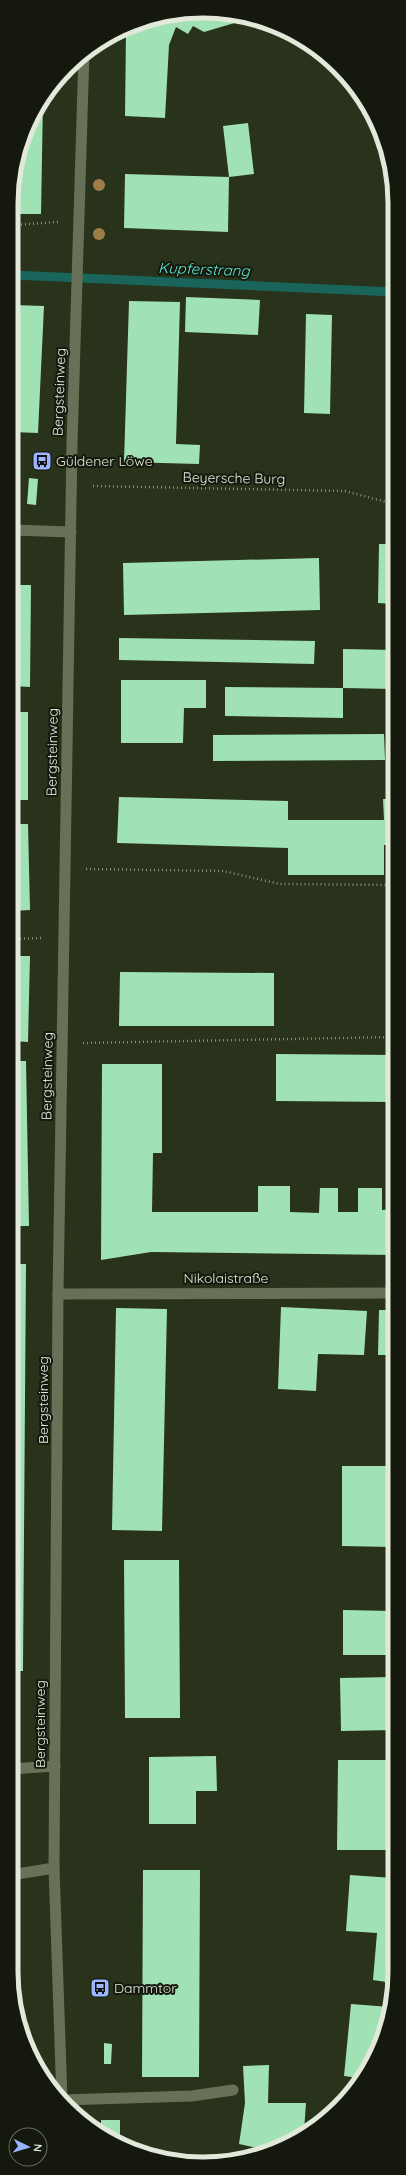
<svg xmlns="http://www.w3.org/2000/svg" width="406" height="2175" font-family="Quicksand,sans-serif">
	<rect width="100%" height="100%" fill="#29321a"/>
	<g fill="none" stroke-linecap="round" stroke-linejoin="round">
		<path stroke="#19655b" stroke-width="9" d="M13 275 395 292"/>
	</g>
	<path fill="#a1e2b5" d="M228 13 248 19 204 32 193 26 188 34 176 27 169 45 165 118 125 116 126 31 153 18Z
		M43 100 41 214H13V178L37 107Z
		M248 123 254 174 229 177 223 126Z
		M125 174 229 177 228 232 124 228Z
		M186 297 260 300 258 335 185 332Z
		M129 301 180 302 176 444 200 445 199 464 124 462Z
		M13 305 44 306 38 433 12 432Z
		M306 314 332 315 330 414 304 413Z
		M12 465H14L15 500H12Z
		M29 478 38 479 36 505 27 504Z
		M379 544H394V604L378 603Z
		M319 558 320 610 124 615 123 563Z
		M12 585H31L30 687 12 686Z
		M119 638 315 641 314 664 119 660Z
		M343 649 394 650V689L343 688Z
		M121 680H206V708H184L183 743H121Z
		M225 687 343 688V718L225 716Z
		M12 712H28V800H12Z
		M384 734 385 760 213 761V735Z
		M119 797 288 801V820H384L383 799H394V845H384V875H288V848L117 843Z
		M12 824H28L30 910 12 911Z
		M12 956H30L28 1042 12 1041Z
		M120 972 274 973V1026H119Z
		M276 1054 394 1055V1102L276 1101Z
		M12 1061H26L29 1226H12Z
		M102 1064H162V1153H153L152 1212H258V1186H290V1212L319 1213 320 1188H338V1212H358V1188H382V1210L394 1209V1255L151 1252 101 1260Z
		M12 1264H26L23 1671H11Z
		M281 1307 367 1311 364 1355 318 1354 316 1391 278 1389Z
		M116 1308 167 1309 162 1531 112 1530Z
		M379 1310H394V1355H378Z
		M392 1367H394V1394H391Z
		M342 1466H392L391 1547 342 1546Z
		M124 1560H179L180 1718H125Z
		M343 1610 393 1611V1655H343Z
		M393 1677 394 1730 341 1731 340 1678Z
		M216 1756 217 1791H196V1824H149V1757Z
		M338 1760H394L393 1850H337Z
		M143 1870H200L199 2077H142Z
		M350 1875 393 1878V1983L373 1980 377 1933 346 1931Z
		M11 1902H17L16 1999 11 1972Z
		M351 2004 390 2007 375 2057 359 2078 344 2076Z
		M104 2043 112 2044 111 2064H104Z
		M269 2065 268 2103H306L304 2131 262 2154V2149L239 2144 245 2103 243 2066Z
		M101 2120H120V2143L101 2130Z
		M124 2143 212 2161 191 2164 129 2149 124 2146Z"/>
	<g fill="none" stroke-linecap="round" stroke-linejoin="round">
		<path stroke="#888f7c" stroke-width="2.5" stroke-dasharray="1 3" stroke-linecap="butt" d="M13 225 58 222
			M93 486 345 491 394 504
			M86 869 223 871 280 884 394 885
			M12 939 43 938
			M83 1043 394 1037"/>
		<path stroke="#677157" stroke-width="11" d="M11 1769 55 1766
			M11 1875 54 1868
			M62 2100 192 2096 233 2090"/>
		<path stroke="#677157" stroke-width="11" d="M12 530 71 532
			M58 1294 394 1293"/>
		<path stroke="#677157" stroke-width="11" d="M62 2100 54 1868 58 1294 72 444 84 53"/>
	</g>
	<g fill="#9e7d48">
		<circle cx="99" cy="185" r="6"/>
		<circle cx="99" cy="234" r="6"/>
	</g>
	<defs>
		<g id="bus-square" transform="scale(1)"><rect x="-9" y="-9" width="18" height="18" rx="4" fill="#9ab5fd" stroke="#14180d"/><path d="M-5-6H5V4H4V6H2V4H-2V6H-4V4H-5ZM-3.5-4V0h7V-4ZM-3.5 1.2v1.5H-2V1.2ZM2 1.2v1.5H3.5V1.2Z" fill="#111"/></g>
	</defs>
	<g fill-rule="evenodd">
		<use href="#bus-square" x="42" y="461"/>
		<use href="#bus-square" x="100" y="1988"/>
	</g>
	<g text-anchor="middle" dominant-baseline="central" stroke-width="4" stroke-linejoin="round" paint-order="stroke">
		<g font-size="14" fill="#e3e9da" stroke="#14180d">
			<text transform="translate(59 392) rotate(-88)">Bergsteinweg</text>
			<text transform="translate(234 478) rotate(1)">Beyersche Burg</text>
			<text transform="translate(52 752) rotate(-89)">Bergsteinweg</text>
			<text transform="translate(47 1076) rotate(-89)">Bergsteinweg</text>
			<text x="226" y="1278">Nikolaistraße</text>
			<text transform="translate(43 1400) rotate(-90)">Bergsteinweg</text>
			<text transform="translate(40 1724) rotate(-90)">Bergsteinweg</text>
		</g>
		<g font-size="14" fill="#e3e9da" stroke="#14180d" text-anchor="start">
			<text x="56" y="461">Güldener Löwe</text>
			<text x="114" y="1988">Dammtor</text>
		</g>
		<g font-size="15" font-style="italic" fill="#5fe7d4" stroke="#14180d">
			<text transform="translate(204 269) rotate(2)">Kupferstrang</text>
		</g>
	</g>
	<path d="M0 0H406V2175H0ZM203 18H203A185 185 0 0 1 388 203V1972A185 185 0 0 1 203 2157H203A185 185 0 0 1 18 1972V203A185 185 0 0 1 203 18Z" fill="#14180d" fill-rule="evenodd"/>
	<path fill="none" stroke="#e3e9da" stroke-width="5" d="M203 18H203A185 185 0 0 1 388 203V1972A185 185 0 0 1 203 2157H203A185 185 0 0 1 18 1972V203A185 185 0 0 1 203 18Z"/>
	<g transform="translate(28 2147) rotate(95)"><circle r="19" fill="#14180d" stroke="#676c5f"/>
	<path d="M0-3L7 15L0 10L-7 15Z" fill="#9ab5fd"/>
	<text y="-6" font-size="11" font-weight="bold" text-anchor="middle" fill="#e3e9da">N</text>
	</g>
</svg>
